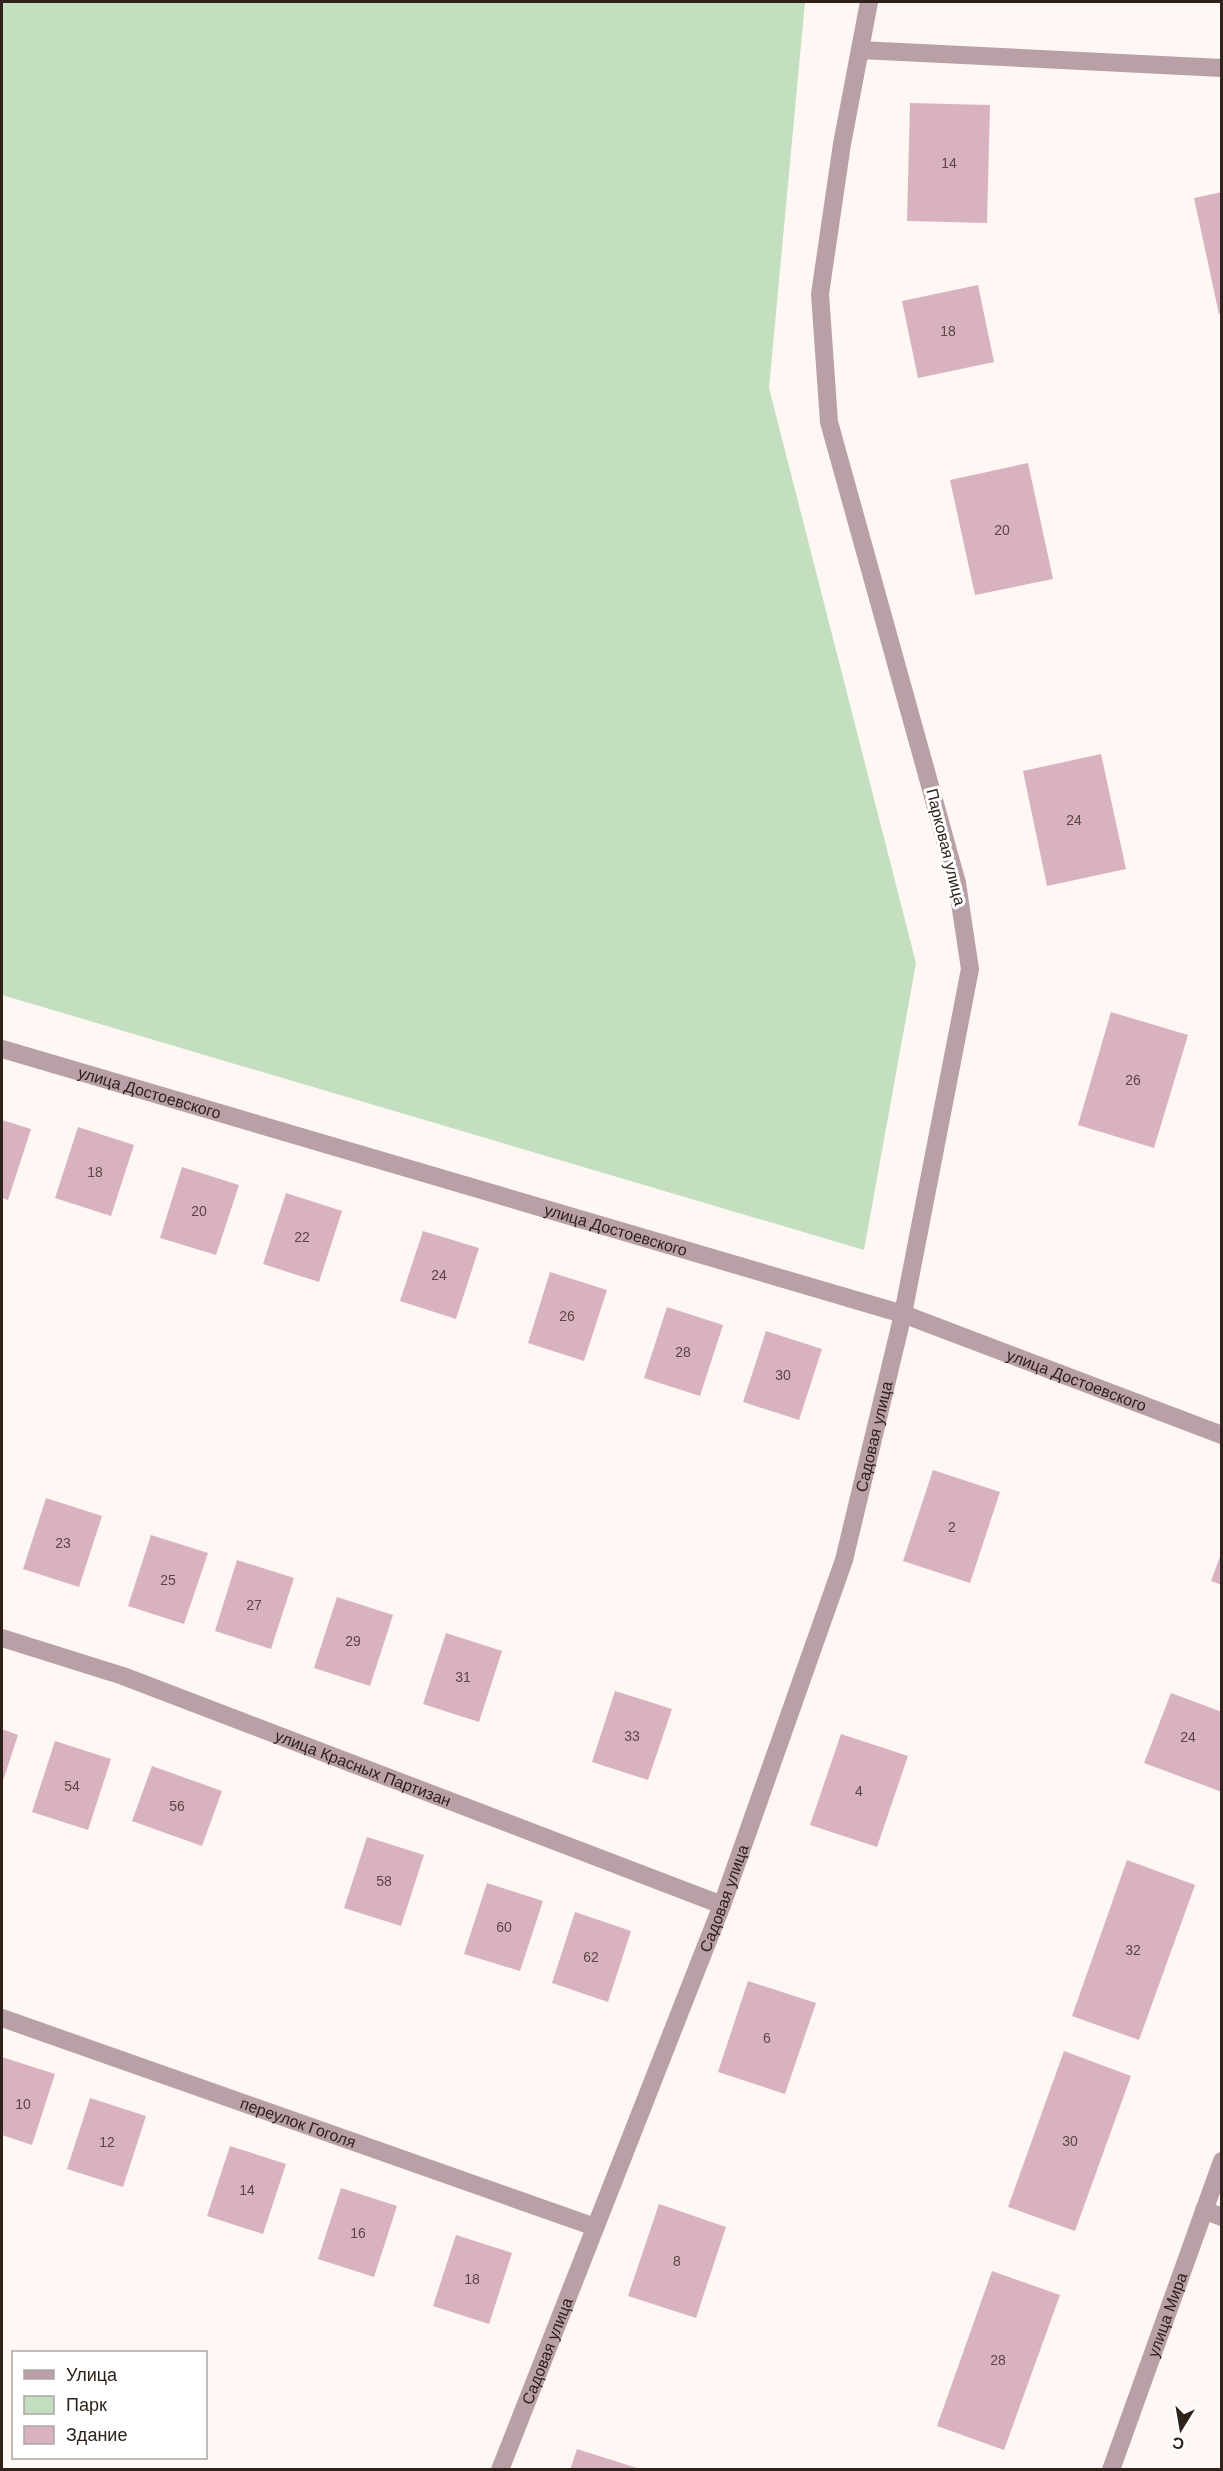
<svg xmlns="http://www.w3.org/2000/svg" width="1223" height="2471" font-family="Arial,sans-serif">
	<rect width="100%" height="100%" fill="#fef7f3"/>
	<path fill="#c4dfc0" d="M2 2H805L769 388 916 963 864 1250 2 995Z"/>
	<path fill="#d9b2c0" d="M910 103 990 105 987 223 907 221Z
		M1222 192V313L1219 314 1194 198Z
		M978 285 994 362 918 378 902 301Z
		M1028 463 1053 579 975 595 950 480Z
		M1101 754 1126 869 1047 886 1023 771Z
		M1111 1012 1188 1035 1154 1148 1078 1125Z
		M2 1120 31 1129 8 1200 2 1198Z
		M78 1127 134 1145 111 1216 55 1198Z
		M182 1167 239 1185 216 1255 160 1238Z
		M286 1193 342 1211 319 1282 263 1264Z
		M423 1231 479 1248 456 1319 400 1301Z
		M550 1272 607 1290 584 1361 528 1343Z
		M667 1307 723 1325 700 1396 644 1378Z
		M766 1331 822 1349 799 1420 743 1402Z
		M933 1470 1000 1492 970 1583 903 1561Z
		M46 1498 102 1516 79 1587 23 1569Z
		M151 1535 208 1553 184 1624 128 1606Z
		M1221 1554H1222V1585L1211 1581Z
		M237 1560 294 1578 271 1649 215 1631Z
		M337 1597 393 1615 370 1686 314 1668Z
		M446 1633 502 1651 479 1722 423 1704Z
		M615 1691 672 1709 648 1780 592 1762Z
		M1171 1693 1222 1712V1792L1144 1763Z
		M2 1729 18 1735 2 1784Z
		M841 1734 908 1756 877 1847 810 1825Z
		M55 1741 111 1759 88 1830 32 1812Z
		M152 1766 222 1791 202 1846 132 1821Z
		M367 1837 424 1855 401 1926 344 1908Z
		M1127 1860 1195 1885 1139 2040 1072 2016Z
		M487 1883 543 1901 520 1971 464 1954Z
		M575 1912 631 1931 608 2002 552 1983Z
		M748 1981 816 2003 785 2094 718 2072Z
		M1064 2051 1131 2076 1075 2231 1008 2207Z
		M2 2057 55 2074 32 2145 2 2135Z
		M90 2098 146 2116 123 2187 67 2169Z
		M230 2146 286 2164 263 2234 207 2216Z
		M341 2188 397 2206 374 2277 318 2259Z
		M659 2204 726 2227 696 2318 628 2296Z
		M456 2235 512 2253 489 2324 433 2306Z
		M992 2271 1060 2295 1004 2450 937 2426Z
		M577 2449 640 2469V2470H570Z"/>
	<g fill="none" stroke-linecap="round" stroke-linejoin="round">
		<g stroke="#b8a0a6" stroke-width="18">
			<path d="M860 50 1222 68"/>
			<path id="s1" d="M2 1049 903 1314 1222 1435"/>
			<path id="s2" d="M2 1638 123 1676 722 1905"/>
			<path id="s3" d="M2 2018 595 2227"/>
			<path d="M1204 2210 1222 2217"/>
			<path id="s4" d="M500 2470 722 1905 844 1560 903 1314 970 969 957 883 829 422 820 294 842 144 869 2"/>
			<path id="s5" d="M1111 2470 1222 2161"/>
		</g>
	</g>
	<g text-anchor="middle" dominant-baseline="central" stroke-width="6" stroke-linejoin="round" paint-order="stroke">
		<g font-size="14" fill="#5a4644">
			<text x="949" y="163">14</text>
			<text x="948" y="331">18</text>
			<text x="1002" y="530">20</text>
			<text x="1074" y="820">24</text>
			<text x="1133" y="1080">26</text>
			<text x="95" y="1172">18</text>
			<text x="199" y="1211">20</text>
			<text x="302" y="1237">22</text>
			<text x="439" y="1275">24</text>
			<text x="567" y="1316">26</text>
			<text x="683" y="1352">28</text>
			<text x="783" y="1375">30</text>
			<text x="952" y="1527">2</text>
			<text x="63" y="1543">23</text>
			<text x="168" y="1580">25</text>
			<text x="254" y="1605">27</text>
			<text x="353" y="1641">29</text>
			<text x="463" y="1677">31</text>
			<text x="632" y="1736">33</text>
			<text x="1188" y="1737">24</text>
			<text x="72" y="1786">54</text>
			<text x="859" y="1791">4</text>
			<text x="177" y="1806">56</text>
			<text x="384" y="1881">58</text>
			<text x="504" y="1927">60</text>
			<text x="1133" y="1950">32</text>
			<text x="591" y="1957">62</text>
			<text x="767" y="2038">6</text>
			<text x="23" y="2104">10</text>
			<text x="1070" y="2141">30</text>
			<text x="107" y="2142">12</text>
			<text x="247" y="2190">14</text>
			<text x="358" y="2233">16</text>
			<text x="677" y="2261">8</text>
			<text x="472" y="2279">18</text>
			<text x="998" y="2360">28</text>
		</g>
		<g font-size="16" fill="#2f221b" stroke="#fff">
			<text transform="translate(946 847) rotate(76)">Парковая улица</text>
			<text stroke="none"><textPath href="#s1" startOffset="154">улица Достоевского</textPath></text>
			<text stroke="none"><textPath href="#s1" startOffset="640">улица Достоевского</textPath></text>
			<text stroke="none"><textPath href="#s1" startOffset="1125">улица Достоевского</textPath></text>
			<text stroke="none"><textPath href="#s4" startOffset="1100">Садовая улица</textPath></text>
			<text stroke="none"><textPath href="#s2" startOffset="384">улица Красных Партизан</textPath></text>
			<text stroke="none"><textPath href="#s4" startOffset="614">Садовая улица</textPath></text>
			<text stroke="none"><textPath href="#s3" startOffset="314">переулок Гоголя</textPath></text>
			<text stroke="none"><textPath href="#s5" startOffset="165">улица Мира</textPath></text>
			<text stroke="none"><textPath href="#s4" startOffset="128">Садовая улица</textPath></text>
		</g>
	</g>
	<rect width="1223" height="2471" fill="none" stroke="#2f221b" stroke-width="6"/>
	<rect x="12" y="2351" width="195" height="108" fill="#ffffff" stroke="#aca7a4" stroke-width="1.5"/>
	<rect x="24" y="2370" width="30" height="9" fill="#b8a0a6" stroke="#aca7a4" stroke-width="1.5"/>
	<text x="66" y="2381" font-size="18" fill="#2f221b">Улица</text>
	<rect x="24" y="2396" width="30" height="18" fill="#c4dfc0" stroke="#aca7a4" stroke-width="1.5"/>
	<text x="66" y="2411" font-size="18" fill="#2f221b">Парк</text>
	<rect x="24" y="2426" width="30" height="18" fill="#d9b2c0" stroke="#aca7a4" stroke-width="1.5"/>
	<text x="66" y="2441" font-size="18" fill="#2f221b">Здание</text>
	<g transform="translate(1181 2429) rotate(191)" stroke="#ffffff" stroke-width="4.5" paint-order="stroke">
	<path d="M0-4.5L10 22L0 15L-10 22Z" fill="#2f221b"/>
	<text y="-9" font-size="16" font-weight="bold" text-anchor="middle" fill="#2f221b">С</text>
	</g>
</svg>
